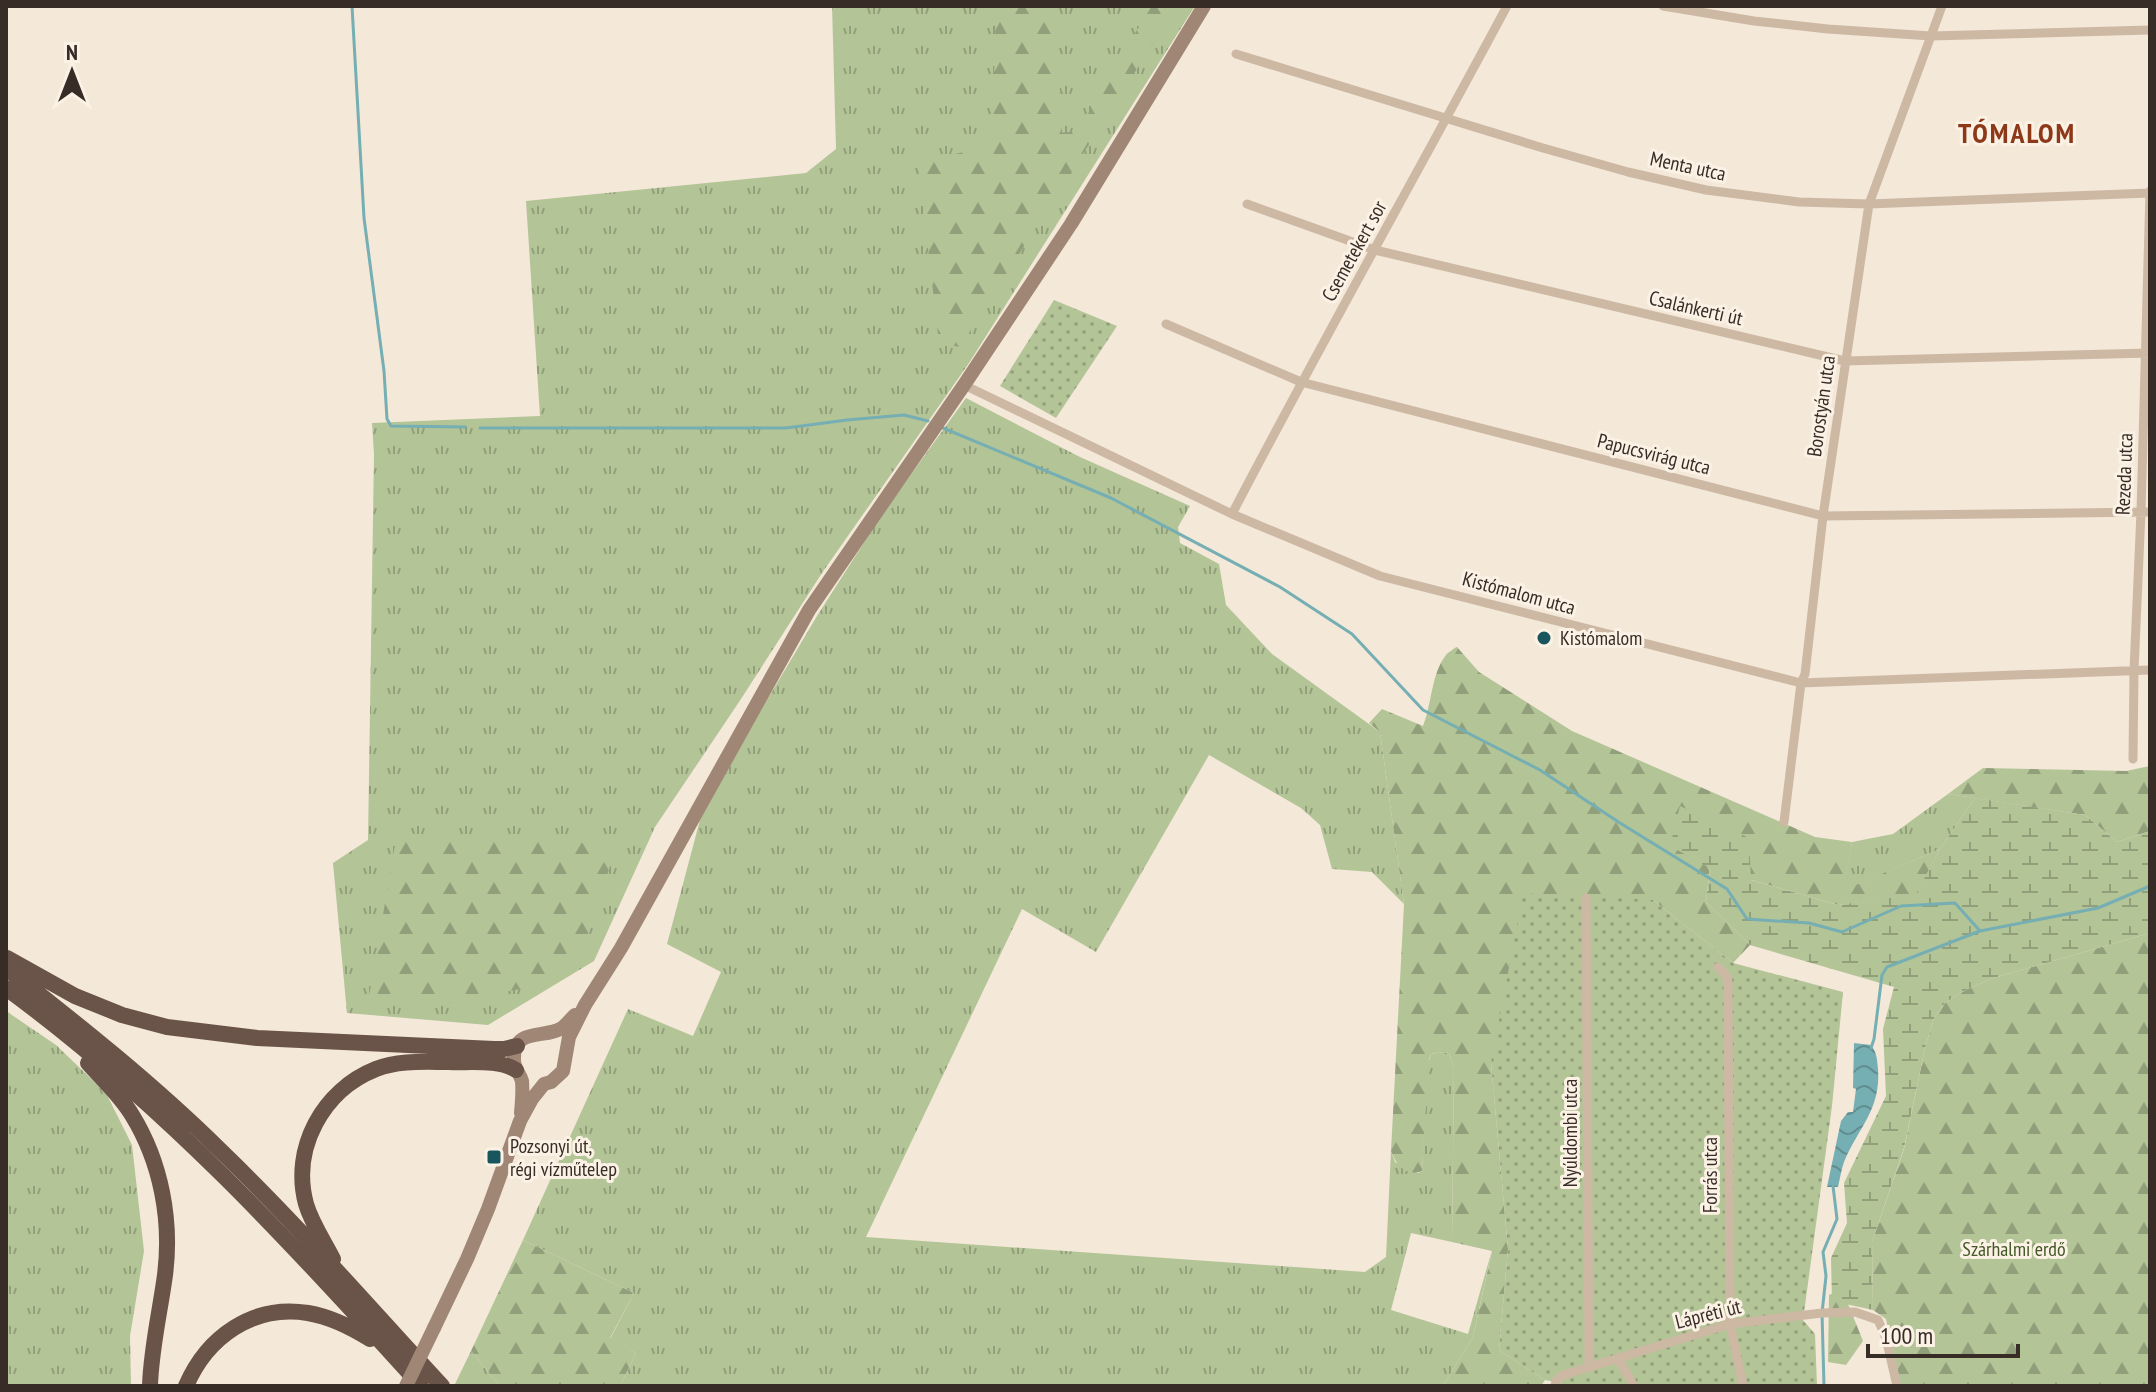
<svg xmlns="http://www.w3.org/2000/svg" width="2156" height="1392" font-family="'PT Sans Narrow',sans-serif">
	<defs>
		<pattern id="grass-tufts" width="24" height="20" patternUnits="userSpaceOnUse" patternTransform="scale(2)"><rect width="24" height="20" fill="#b3c497"/><path d="M3 7l-1-3M5 7V3M7 7l1-3M15 17l-1-3M17 17v-4M19 17l1-3" fill="none" stroke="#929f7b"/></pattern>
		<pattern id="forest-firs" width="22" height="20" patternUnits="userSpaceOnUse" patternTransform="scale(2)"><rect width="22" height="20" fill="#b3c497"/><path d="M5 1l3.5 6h-7zM16 11l3.5 6h-7z" fill="#929f7b"/></pattern>
		<pattern id="wetland-marsh" width="20" height="14" patternUnits="userSpaceOnUse" patternTransform="scale(2)"><rect width="20" height="14" fill="#b3c497"/><path d="M1 5h8M5 5V1M11 12h8M15 12V8" fill="none" stroke="#929f7b"/></pattern>
		<pattern id="park-dots" width="8" height="8" patternUnits="userSpaceOnUse" patternTransform="scale(2)"><rect width="8" height="8" fill="#b3c497"/><path d="M2 2h.1M6 6h.1" fill="none" stroke="#929f7b" stroke-width="1.8" stroke-linecap="round"/></pattern>
		<pattern id="water-waves" width="16" height="10" patternUnits="userSpaceOnUse" patternTransform="scale(2)"><rect width="16" height="10" fill="#75aeb3"/><path d="M0 5q4-4 8 0t8 0" fill="none" stroke="#618e91"/></pattern>
	</defs>
	<rect width="100%" height="100%" fill="#f4e8d9"/>
	<path fill="url(#grass-tufts)" d="M832 6H1195L969 363 822 573 739 702 655 827 594 961 488 1025 347 1013 333 863 368 840 374 454 372 423 540 416 526 201 806 173 836 149Z
		M966 398 1080 457 1190 506 1178 527 1180 543 1219 564 1226 605 1272 654 1380 732 1404 904 1372 872 1332 869 1320 825 1301 808 1209 755 1096 952 1022 909 866 1237 1365 1272 1386 1257 1391 1151 1395 1162 1418 1173 1422 1171 1427 1067 1431 1054 1443 1052 1449 1053 1454 1067 1452 1242 1411 1233 1391 1310 1468 1334 1492 1250 1473 1337 1443 1386H620L636 1353 610 1339 634 1293 523 1240 628 1009 693 1036 721 972 667 944 700 820 757 717 817 616 881 516Z
		M1948 794 1975 798 1940 849 1843 891 1852 842 1893 834Z
		M6 1011 56 1045 106 1093 132 1145 144 1251 130 1336 131 1386H6Z
		M471 1351 500 1386H454Z"/>
	<path fill="url(#forest-firs)" d="M996 6H1057L1061 133 1078 131 1151 6H1177L960 347 939 343 918 162 992 146Z
		M1457 647 1479 672 1572 731 1815 837 1852 842 1844 890 1940 849 1916 895 1838 905 1710 868 1706 902 1750 945 1733 963 1653 900 1491 1063 1508 1249 1499 1350 1545 1380 1541 1386H1443L1473 1337 1492 1251 1452 1242 1454 1067 1449 1053 1443 1052 1431 1054 1429 1059 1422 1171C1406 1177 1396 1165 1391 1151L1404 904 1380 732 1369 723 1382 709 1423 726C1432 704 1431 674 1446 655 1446 654 1456 647 1457 647Z
		M2150 766V831L2117 842 2085 815 1948 794 1983 768 2126 771Z
		M397 833 617 845 579 961 520 989 439 1005 369 996Z
		M2150 933V1386H1901L1886 1319 1873 1310 1872 1242 1904 1149 1925 1048 1934 1018 1944 1004 1958 994 1990 979Z
		M523 1240 634 1293 610 1338 636 1353 620 1386H500L471 1351Z
		M1842 1289 1863 1341 1846 1365 1828 1362 1829 1295Z"/>
	<path fill="url(#wetland-marsh)" d="M1975 798 2085 815 2117 842 2150 831V933L1990 979 1958 994 1944 1004 1934 1018 1925 1048 1904 1148 1872 1242 1873 1310 1832 1301 1831 1258 1847 1223 1844 1183 1886 1096 1883 1029 1894 987 1750 945 1706 902 1710 868 1670 846 1680 806 1749 838 1751 880 1838 905 1916 894 1940 849Z"/>
	<path fill="url(#park-dots)" d="M1054 300 1117 326 1056 418 1000 386Z
		M1523 893 1653 900 1733 963 1843 992 1832 1106 1803 1320 1815 1334 1817 1386H1562L1560 1383 1545 1380 1499 1350 1508 1249 1491 1063Z"/>
	<path fill="url(#water-waves)" d="M1854 1043 1871 1045C1877 1053 1877 1059 1878 1069 1881 1110 1858 1128 1844 1162 1841 1170 1840 1179 1838 1187H1827L1841 1121 1848 1112H1853L1856 1089 1853 1088Z"/>
	<g fill="none" stroke-linecap="round" stroke-linejoin="round">
		<path stroke="#75aeb3" stroke-width="3" d="M352 6 364 218 384 371 387 419 391 426 465 427
			M480 428H786L847 420 904 415 928 421
			M943 428 1111 498 1280 587 1352 634 1423 710 1540 770 1620 823 1727 889 1747 919 1809 923 1842 932 1901 906 1955 903 1980 931
			M1871 1048 1874 1039 1882 975 1887 967 1980 931 2098 908 2150 886
			M1824 1386 1822 1313 1826 1276 1823 1252 1837 1219 1833 1186"/>
		<path stroke="#cdb8a4" stroke-width="9" d="M1663 6 1754 21 1828 29 1931 36 2150 30
			M1236 54 1543 148 1628 172 1706 190 1799 202 1869 204 2150 193
			M1247 204 1375 250 1845 361 2150 353
			M1166 324 1301 382 1823 516 2150 512
			M964 385 1232 514 1380 576 1801 683 2150 670
			M1232 514C1321 343 1416 176 1507 6
			M2133 759 2134 670 2141 512 2150 191
			M1784 822 1801 683 1805 674 1823 516 1869 204 1942 6
			M1586 898 1589 1367
			M1718 967 1727 977 1728 982 1730 1324 1743 1386
			M1618 1359 1634 1386
			M1555 1386 1556 1381 1563 1375 1730 1324 1822 1313 1855 1312 1878 1320 1886 1338 1897 1386"/>
		<path stroke="#a08675" stroke-width="14" d="M521 1113C522 1102 523 1092 522 1081 520 1073 513 1068 514 1058 514 1027 545 1039 562 1028 566 1025 571 1019 575 1015
			M434 1328 467 1259 488 1209 520 1121 532 1099 544 1084 551 1082 563 1071 569 1037 585 1005 621 948 809 610 964 385 1071 224 1204 6"/>
		<path stroke="#6a5449" stroke-width="16" d="M7 958 75 996 122 1015 167 1027 257 1038 494 1049H504L517 1046
			M6 968C80 1026 153 1084 220 1150 298 1225 369 1307 442 1386
			M6 988C163 1103 291 1242 421 1386
			M88 1063C103 1080 120 1095 132 1115 161 1162 172 1220 165 1275 160 1312 151 1349 150 1386
			M333 1259C324 1241 312 1224 306 1204 291 1148 323 1090 376 1069 399 1060 425 1062 449 1062 470 1063 498 1059 516 1070
			M186 1386C207 1337 253 1304 308 1313 331 1317 351 1327 370 1339"/>
		<path stroke="#a08675" stroke-width="14" d="M406 1386 434 1328"/>
	</g>
	<g fill="#18555c" stroke="#fbf2e5" stroke-width="3">
		<circle cx="1544" cy="638" r="8"/>
		<rect x="486" y="1149" width="16" height="16" rx="4"/>
	</g>
	<g text-anchor="middle" dominant-baseline="central" stroke-width="6" stroke-linejoin="round" paint-order="stroke">
		<g font-size="20" fill="#372c26" stroke="#fbf2e5">
			<text transform="translate(1688 166) rotate(12)">Menta utca</text>
			<text transform="translate(1354 251) rotate(-61)">Csemetekert sor</text>
			<text transform="translate(1696 308) rotate(13)">Csalánkerti út</text>
			<text transform="translate(1821 406) rotate(-82)">Borostyán utca</text>
			<text transform="translate(1654 454) rotate(14)">Papucsvirág utca</text>
			<text transform="translate(2124 474) rotate(-88)">Rezeda utca</text>
			<text transform="translate(1519 593) rotate(15)">Kistómalom utca</text>
			<text transform="translate(1570 1133) rotate(-90)">Nyúldombi utca</text>
			<text transform="translate(1710 1175) rotate(-90)">Forrás utca</text>
			<text transform="translate(1708 1314) rotate(-14)">Lápréti út</text>
		</g>
		<g font-size="20" fill="#372c26" stroke="#fbf2e5" text-anchor="start">
			<text x="1560" y="638">Kistómalom</text>
			<text x="510" y="1146">Pozsonyi út,<tspan x="510" dy="23">régi vízműtelep</tspan></text>
		</g>
		<g font-size="20" fill="#445828" stroke="#fbf2e5">
			<text x="2014" y="1249">Szárhalmi erdő</text>
		</g>
		<g font-size="28" font-weight="bold" letter-spacing="2" fill="#8d3818" stroke="#fbf2e5">
			<text x="2017" y="132">TÓMALOM</text>
		</g>
	</g>
	<rect width="2156" height="1392" fill="none" stroke="#372c26" stroke-width="16"/>
	<g transform="translate(72 72)" stroke="#fbf2e5" stroke-width="6" paint-order="stroke">
	<path d="M0-6L14 30L0 20L-14 30Z" fill="#372c26"/>
	<text y="-12" font-size="22" font-weight="bold" text-anchor="middle" fill="#372c26">N</text>
	</g>
	<path d="M1868 1344v12h150v-12" fill="none" stroke="#372c26" stroke-width="4"/>
	<text x="1880" y="1344" font-size="24" fill="#372c26" stroke="#fbf2e5" stroke-width="6" paint-order="stroke">100 m</text>
</svg>
